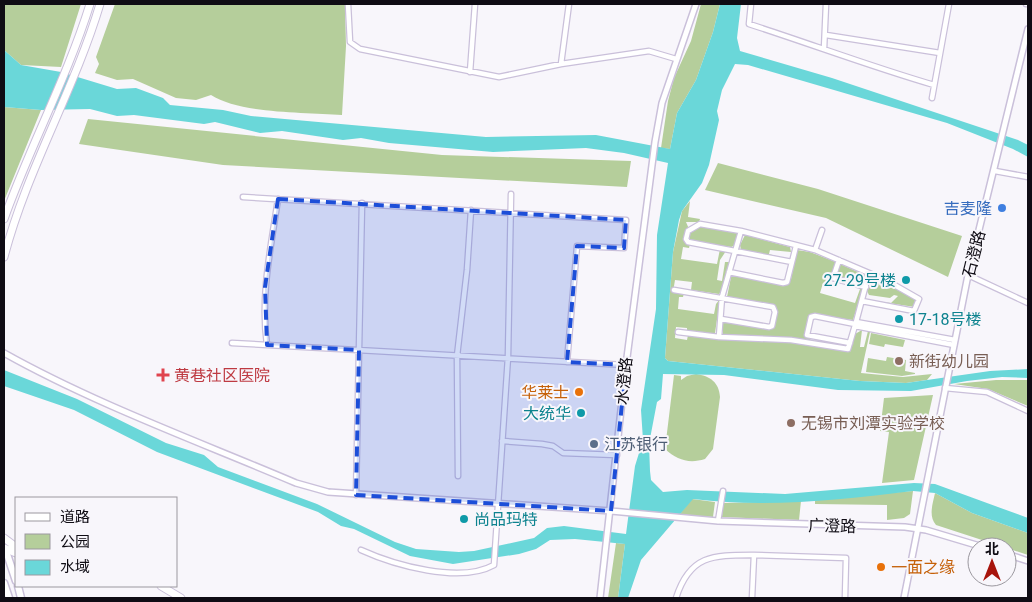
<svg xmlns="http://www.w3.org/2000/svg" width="1032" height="602" font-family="Roboto,'Noto Sans SC',sans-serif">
	<rect width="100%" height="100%" fill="#f8f6fb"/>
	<path fill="#b5ce9b" d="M4 4H81L61 67 21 65 4 50Z
		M115 4H345L346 46 342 115C306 112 240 114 211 95L196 100 176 98 133 79 117 80 95 73 99 64 96 57Z
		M701 4H720L713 32 696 80 677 113 670 149 661 148 668 101 674 78 691 41Z
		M4 107 41 110 4 201Z
		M88 119 442 155 631 161 627 187 223 165 79 144Z
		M718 163 818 189 962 236 948 277 826 218 705 190Z
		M690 201 688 217 700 219 699 222H686L689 229 684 239 685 243 690 244 689 248 683 247 681 259 717 264 720 249 726 251 720 260 717 280 722 281 725 262H730L721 292 719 294 691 290 692 282 675 280 673 292 684 293 683 297H679L678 309 714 314 716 304 720 299 715 333 713 335 687 332V328L676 327 675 338 687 340 688 335 792 343 850 352 855 334 862 330 860 347H864L868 331 870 332 861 373 903 377 932 374 927 380 906 383 860 381 668 361 665 358 673 252 682 211Z
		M700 226 736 231 738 235 736 245 731 247 690 241 689 233Z
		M745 235 790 247 791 252 770 250 769 254 790 260 741 250 740 245Z
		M797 250 810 252 836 262 830 280 823 283 820 293 855 303 860 289H863L853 320 815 315 808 322 805 336 811 338 810 341 723 334V323L725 321 769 328 776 309 727 297 731 277 734 275 785 285 791 279Z
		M840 264 865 275 863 284 836 277Z
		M874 276 915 299V307L868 300 891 303 898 296 894 295 890 298 869 295 867 291 871 277Z
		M871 333 905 340 903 347 885 344 884 347 869 344Z
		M887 357 906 360 905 371 915 373V374L902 376 866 372 868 358 886 361Z
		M696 374C710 376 719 382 720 397L713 449 705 459C689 464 677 460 665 449L674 375 681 376V380L687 376Z
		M996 380H1028V406L988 389 954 384Z
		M933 395 914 480 882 483 889 432 880 431 884 398Z
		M913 491 910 514 904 518 887 520V505L815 504V499Z
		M935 493 972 513 1028 533V555L936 525C928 516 933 503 935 493Z
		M692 499 715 502 713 517 679 515Z
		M801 501 799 520 722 517 723 503Z
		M616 543 625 544 618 598H608Z"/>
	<path fill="#6ad7d9" d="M720 4H741L737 38 740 51 832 78 1018 140 1028 145V157L1013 149 947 123 748 65 735 64 722 90 717 111 719 120 709 165 702 183 682 211 679 220 673 252 665 358 668 361 860 381 906 383 990 371 1028 369V378L1002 377 967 381 911 391 838 390 724 375 663 374 661 399 657 402 649 444 650 471 651 480 663 492 687 490 785 494 914 483 935 484 1028 518V533L972 513 935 493 913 491C840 500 766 508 693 499L641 560 628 598H618L625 544 575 539 550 540 536 549 519 554 453 564 410 556 354 529 341 526 318 512 157 452 74 410 4 386V370L77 399 166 443 204 455 218 467 317 504 395 542 416 549 459 552 474 551 534 538 547 528 564 526 626 534 635 466 643 440 641 410 656 309 657 235 668 163 624 153 586 148 493 152 389 143 361 138 343 140 282 131 260 133 215 122 204 124 134 115 117 116 90 109 41 110 4 107V50L21 65 61 72 117 89 136 88 163 98 170 105 223 110 251 116 486 137 596 135 670 149 677 113 696 80 713 32Z"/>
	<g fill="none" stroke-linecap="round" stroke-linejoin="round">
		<g stroke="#cac0da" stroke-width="7">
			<path id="minor" d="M348 4 350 42 360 49 499 77 561 64 649 51 676 59
				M751 4 749 24C811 44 872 67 934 85
				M1026 4H1028
				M826 35 940 53
				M824 49 826 4
				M561 64 569 4
				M470 72 475 4
				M932 98 949 4
				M995 171 1028 177
				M243 197 626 220 624 248 577 246 567 362
				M741 231 700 224 688 231 686 239 688 242 792 262
				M815 250 822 230
				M839 260 833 278 866 287
				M729 272 783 283 787 282 796 246
				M968 275 1028 303
				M674 290 773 307 775 312 772 326 769 327 721 319
				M862 301 914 311 919 299 891 283 869 273
				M856 322 848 349 791 340 719 337 722 297 741 231 815 250 869 273 856 322 955 340
				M855 326 954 345
				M678 332 719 337
				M232 343 626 365
				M850 343 807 335 811 317 815 316 855 324
				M267 345C260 296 271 247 278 199
				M945 388 987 392 1028 411
				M502 441 542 444 553 446 563 453 617 455
				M458 476 457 356 467 270 471 210
				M356 495 362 203
				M718 521 723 491
				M361 550C394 565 460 584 494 565L508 357 511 194
				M754 555 846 558 845 598
				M676 598C690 554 714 555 754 555L752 598"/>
		</g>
		<g stroke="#cac0da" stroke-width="8">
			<path id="tertiary" d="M4 353C95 404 200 442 296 483L328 492 611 511 718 521 905 527 926 530 983 547
				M1007 554 1028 561
				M600 598 626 365 655 142 662 103 696 4
				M904 598 968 275 1028 29"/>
		</g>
		<g stroke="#cac0da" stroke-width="9">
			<path id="secondary" d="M7 554 16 581
				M4 583 9 598
				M18 586 21 598"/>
		</g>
		<g stroke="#cac0da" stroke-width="9">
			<path id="primary" d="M4 219C30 146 67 78 90 4
				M4 257C27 169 74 91 100 4
				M4 538 16 547
				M4 548 16 553
				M161 586 181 598"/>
		</g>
		<use href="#minor" stroke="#fff" stroke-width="4.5"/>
		<use href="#tertiary" stroke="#fff" stroke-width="5"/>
		<use href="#secondary" stroke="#fff" stroke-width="6"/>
		<use href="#primary" stroke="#fff" stroke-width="7"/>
	</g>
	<path fill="#1d4ed8" fill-opacity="0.2" stroke="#1d4ed8" stroke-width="4" stroke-dasharray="10 6" stroke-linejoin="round" d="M278 199 626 220 624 248 577 246 567 362 626 365 611 511 356 495 359 350 267 345 265 287Z"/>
	<circle fill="#3f7fe0" stroke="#f8f6fb" stroke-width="2" cx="1002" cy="208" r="5"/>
	<g fill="#0f9aa8" stroke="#f8f6fb" stroke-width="2">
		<circle cx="906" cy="280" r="5"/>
		<circle cx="899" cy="319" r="5"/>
		<circle cx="581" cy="413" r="5"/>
		<circle cx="464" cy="519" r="5"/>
	</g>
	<g fill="#8d6e63" stroke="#f8f6fb" stroke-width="2">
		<circle cx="899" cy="361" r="5"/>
		<circle cx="791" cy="423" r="5"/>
	</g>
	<path fill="#e0444e" stroke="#f8f6fb" stroke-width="2" d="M160.5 367.5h5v5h5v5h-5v5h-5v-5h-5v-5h5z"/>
	<g fill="#e8710a" stroke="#f8f6fb" stroke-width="2">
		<circle cx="579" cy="392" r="5"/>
		<circle cx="881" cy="567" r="5"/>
	</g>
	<circle fill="#5c6f8a" stroke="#f8f6fb" stroke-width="2" cx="594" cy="444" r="5"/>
	<g text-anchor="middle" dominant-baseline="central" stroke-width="4" stroke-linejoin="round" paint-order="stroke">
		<g font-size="16" fill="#366cbe" stroke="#f8f6fb" text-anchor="end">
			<text x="992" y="208">吉麦隆</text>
		</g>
		<g font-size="16" fill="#0f0c14" stroke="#f8f6fb">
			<text transform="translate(974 254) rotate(-76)">石澄路</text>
			<text transform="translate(624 381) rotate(-84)">水澄路</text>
			<text transform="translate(832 526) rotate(1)">广澄路</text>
		</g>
		<g font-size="16" fill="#0d838f" stroke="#f8f6fb" text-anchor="end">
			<text x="896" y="280">27-29号楼</text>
			<text x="909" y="319" text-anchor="start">17-18号楼</text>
			<text x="571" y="413">大统华</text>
			<text x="474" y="519" text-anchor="start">尚品玛特</text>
		</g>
		<g font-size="16" fill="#785e54" stroke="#f8f6fb" text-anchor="start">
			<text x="909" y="361">新街幼儿园</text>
			<text x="801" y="423">无锡市刘潭实验学校</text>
		</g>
		<g font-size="16" fill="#be3a42" stroke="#f8f6fb" text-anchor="start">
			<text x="174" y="375">黄巷社区医院</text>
		</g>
		<g font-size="16" fill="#c56008" stroke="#f8f6fb" text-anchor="end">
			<text x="569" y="392">华莱士</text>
			<text x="891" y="567" text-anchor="start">一面之缘</text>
		</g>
		<g font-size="16" fill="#4e5e75" stroke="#f8f6fb" text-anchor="start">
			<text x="604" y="444">江苏银行</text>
		</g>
	</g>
	<rect width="1032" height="602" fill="none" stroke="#0f0c14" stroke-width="10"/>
	<rect x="15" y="497" width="162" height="90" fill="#f8f6fb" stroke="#9b989f"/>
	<rect x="25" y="513" width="25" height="8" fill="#ffffff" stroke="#9b989f"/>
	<text x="60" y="522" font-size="15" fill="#0f0c14">道路</text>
	<rect x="25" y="534" width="25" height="15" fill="#b5ce9b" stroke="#9b989f"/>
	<text x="60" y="547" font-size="15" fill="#0f0c14">公园</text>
	<rect x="25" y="560" width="25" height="15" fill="#6ad7d9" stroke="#9b989f"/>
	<text x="60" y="572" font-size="15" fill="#0f0c14">水域</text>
	<g transform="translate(992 562)"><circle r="24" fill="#f8f6fb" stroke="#9b989f"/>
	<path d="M0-4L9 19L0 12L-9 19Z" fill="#a7140c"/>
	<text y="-8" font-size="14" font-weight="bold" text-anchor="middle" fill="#0f0c14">北</text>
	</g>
</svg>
